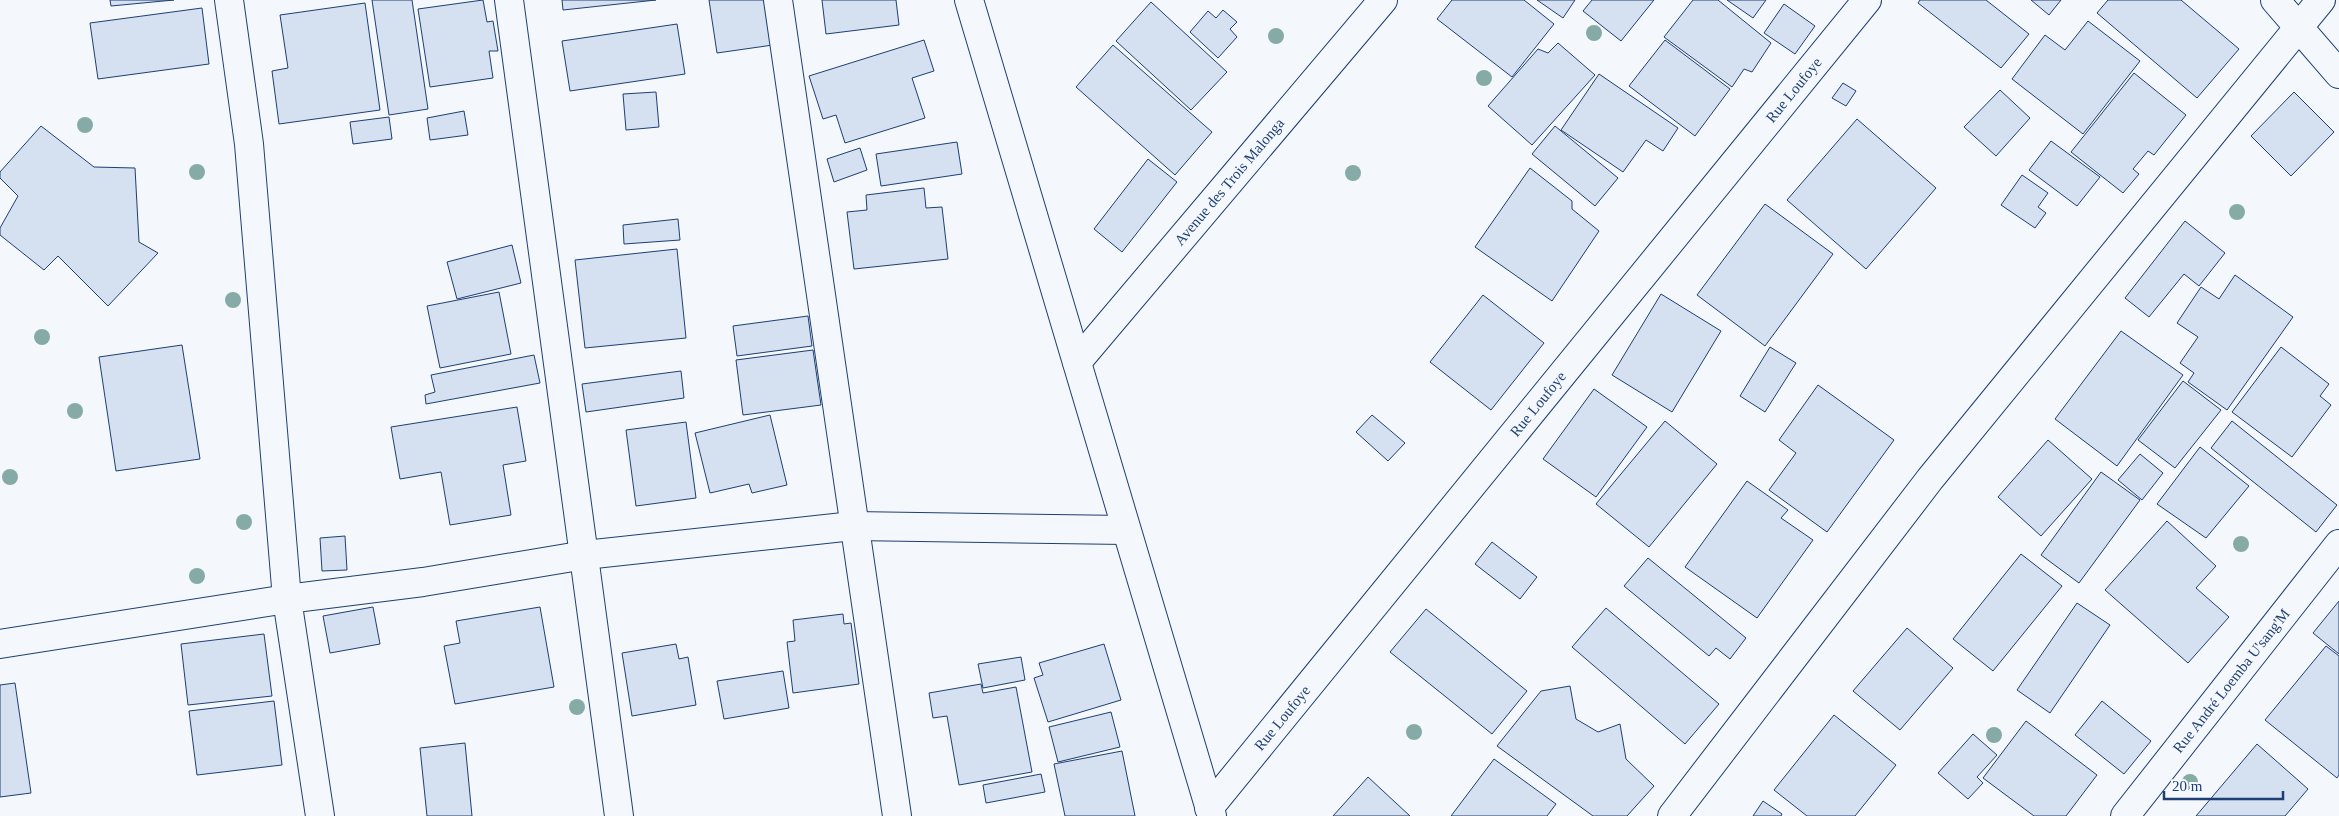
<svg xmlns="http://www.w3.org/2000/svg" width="2339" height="816" font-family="'Times New Roman',serif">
	<rect width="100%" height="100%" fill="#f4f7fb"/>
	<path fill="#d5e0f0" stroke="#1d3f73" d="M110 0H174L111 6Z
		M372 0H412L428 109 389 115Z
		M483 0 487 22 493 21 498 51H489L493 78 430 87 418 9Z
		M562 0H656L563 10Z
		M709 0H773L780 44 717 53Z
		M822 0H896L899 25 826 34Z
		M1452 0H1524L1554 24 1512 77 1437 19Z
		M1537 0H1575L1563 18Z
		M1592 0H1654L1621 41 1583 11Z
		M1693 0H1718L1771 43 1752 72 1744 69 1732 87 1664 37Z
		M1727 0H1766L1753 18Z
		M1920 0H1986L2029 34 2001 68 1918 3Z
		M2031 0H2061L2049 15Z
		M2108 0H2181L2239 49 2197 98 2097 13Z
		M1151 2 1227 72 1191 110 1116 41Z
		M365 3 380 110 279 124 272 71 288 68 280 15Z
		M1784 4 1815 26 1795 54 1764 33Z
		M202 8 209 64 98 79 90 23Z
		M1223 10 1237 22 1230 29 1237 37 1218 58 1190 32 1208 11 1216 18Z
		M2088 21 2140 61 2083 134 2012 79 2045 35 2065 50Z
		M677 24 685 74 570 91 562 41Z
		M924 40 934 71 912 78 925 118 845 143 836 115 823 119 809 76Z
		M1665 40 1730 89 1695 136 1629 86Z
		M1558 43 1595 75 1532 145 1488 106 1538 49 1548 53Z
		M1113 45 1212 132 1175 175 1076 87Z
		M2134 73 2186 115 2154 155 2148 151 2133 169 2139 174 2123 193 2071 152Z
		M1599 74 1678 128 1663 151 1646 140 1623 172 1561 130Z
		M1843 83 1856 91 1846 106 1832 98Z
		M2000 90 2030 118 1996 156 1964 127Z
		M656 92 659 127 626 130 623 94Z
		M2294 92 2334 132 2291 176 2251 136Z
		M464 111 468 135 430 140 427 118Z
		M389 117 392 139 353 144 350 122Z
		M1857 119 1936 188 1866 269 1787 200Z
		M41 126 94 167 135 168 139 242 158 253 108 306 58 256 44 270 0 235V228L18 196 0 178V172Z
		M1555 126 1618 178 1595 206 1532 154Z
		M2051 141 2100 177 2077 206 2029 170Z
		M957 142 962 174 881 186 876 154Z
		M860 148 867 170 834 182 827 159Z
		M1148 159 1177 182 1122 252 1094 229Z
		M1530 168 1572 201V209L1599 231 1552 301 1475 247Z
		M2022 175 2048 193 2038 207 2046 213 2035 228 2001 205Z
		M924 188 926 208 942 207 948 259 854 269 847 212 867 210 866 195Z
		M1765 204 1833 254 1765 346 1697 295Z
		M678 219 680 240 624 244 623 225Z
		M2185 221 2225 253 2199 286 2184 274 2149 317 2125 298Z
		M512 245 521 283 457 299 447 262Z
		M677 249 686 338 585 348 575 260Z
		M2235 275 2293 317 2227 410 2188 382 2194 373 2180 363 2198 337 2177 323 2201 287 2219 299Z
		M499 292 511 354 440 368 427 306Z
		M1661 294 1721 331 1672 412 1612 375Z
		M1483 295 1544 343 1491 410 1430 362Z
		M808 316 812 346 737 356 733 326Z
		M2121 331 2183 375 2117 466 2055 419Z
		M182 345 200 459 116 471 99 357Z
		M1770 347 1796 363 1765 412 1740 396Z
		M2281 347 2329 384 2320 396 2331 405 2292 457 2232 412Z
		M813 350 821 405 743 415 736 360Z
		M534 355 540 383 426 404 425 395 435 392 431 375Z
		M681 371 684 398 586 412 582 384Z
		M2183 381 2221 410 2175 468 2138 440Z
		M1818 385 1894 440 1827 532 1769 490 1796 453 1779 440Z
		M1594 389 1647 427 1596 497 1543 459Z
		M517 407 526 461 503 465 511 515 450 525 441 472 400 479 391 427Z
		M770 415 787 485 752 493 749 484 710 493 695 433Z
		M1372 415 1405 443 1388 461 1356 432Z
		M1665 421 1717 464 1649 547 1596 504Z
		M2232 421 2337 505 2316 532 2211 448Z
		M686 422 696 498 636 506 626 430Z
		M2048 440 2092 479 2041 536 1998 497Z
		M2200 447 2249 486 2206 538 2157 504Z
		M2140 454 2163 473 2142 500 2118 480Z
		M2101 472 2140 500 2079 583 2041 555Z
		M1747 481 1788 510 1781 518 1813 540 1757 618 1685 567Z
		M2167 521 2216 566 2196 588 2229 617 2188 663 2105 590Z
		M345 536 347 570 322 571 320 538Z
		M1492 542 1537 577 1520 599 1475 564Z
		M2021 554 2062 586 1993 671 1953 639Z
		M1648 558 1746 638 1730 659 1716 648 1709 656 1624 586Z
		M2339 601V654L2313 633Z
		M2077 603 2110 625 2050 713 2017 690Z
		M373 607 380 644 330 653 323 616Z
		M540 607 554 687 455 704 444 646 460 643 456 621Z
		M1606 608 1719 704 1685 744 1572 647Z
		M1426 609 1527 691 1492 734 1390 652Z
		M843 614 844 624 851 623 859 684 793 693 787 642 795 641 793 620Z
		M1907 628 1953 668 1900 730 1853 691Z
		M264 634 272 696 188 705 181 644Z
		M676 644 679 659 688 657 696 705 632 716 622 653Z
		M1104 644 1121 700 1048 722 1034 678 1043 675 1039 663Z
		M2326 646 2339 656V775L2337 778 2265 720Z
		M1021 657 1025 680 983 688 978 664Z
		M783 671 789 708 724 719 717 681Z
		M15 683 31 793 0 797V685Z
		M981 684 983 693 1016 687 1032 772 959 785 947 716 933 718 929 693Z
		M1570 686 1576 719 1598 732 1620 724 1626 759 1654 786 1627 816H1593L1497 746 1541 691Z
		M274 701 282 765 197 775 189 711Z
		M2102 701 2151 741 2124 774 2075 735Z
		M1111 712 1120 747 1058 762 1049 727Z
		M1834 715 1896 765 1855 816H1807L1774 790Z
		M2026 721 2097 775 2066 816H2034L1983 778Z
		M1973 734 1997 755 1977 777 1983 783 1968 799 1938 773Z
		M465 743 472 816H427L420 748Z
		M2257 744 2308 789 2285 816H2196Z
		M1122 751 1135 816H1065L1054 764Z
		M1494 759 1556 804 1547 816H1451Z
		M1041 774 1045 792 986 803 983 785Z
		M1368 777 1410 816H1333Z
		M1763 801 1782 814 1781 816H1753Z"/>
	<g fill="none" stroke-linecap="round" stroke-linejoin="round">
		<g stroke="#1d3f73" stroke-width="30">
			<g id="minor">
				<path d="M229 0 249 144 287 599 320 816"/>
				<path d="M509 0 619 816"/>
				<path d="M778 0 897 816"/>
				<path d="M969 0 1212 816"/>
				<path d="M2275 0 2339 74"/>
				<path id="s1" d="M1077 362 1383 0"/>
				<path d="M0 644 287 599 423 582 585 555 853 526 1126 530"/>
				<path id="s2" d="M1209 808 1867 0"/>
				<path d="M1672 816 1930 479 2321 0"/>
				<path id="s3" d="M2125 816 2339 544"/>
			</g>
		</g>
		<use href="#minor" stroke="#f4f7fb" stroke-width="28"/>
	</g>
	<g fill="#86aba6">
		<circle cx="1594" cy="33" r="8"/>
		<circle cx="1276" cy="36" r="8"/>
		<circle cx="1484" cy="78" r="8"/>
		<circle cx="85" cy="125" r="8"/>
		<circle cx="197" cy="172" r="8"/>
		<circle cx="1353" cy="173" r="8"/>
		<circle cx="2237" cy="212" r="8"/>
		<circle cx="233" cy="300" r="8"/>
		<circle cx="42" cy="337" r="8"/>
		<circle cx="75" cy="411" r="8"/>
		<circle cx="10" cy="477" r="8"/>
		<circle cx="244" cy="522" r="8"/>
		<circle cx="2241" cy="544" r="8"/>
		<circle cx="197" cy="576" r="8"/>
		<circle cx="577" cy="707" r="8"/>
		<circle cx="1414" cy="732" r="8"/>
		<circle cx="1994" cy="735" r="8"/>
		<circle cx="2190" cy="782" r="8"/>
	</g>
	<g text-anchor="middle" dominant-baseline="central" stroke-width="4" stroke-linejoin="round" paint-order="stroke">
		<g font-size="15" fill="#1d3f73" stroke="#f4f7fb">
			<text stroke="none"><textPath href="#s2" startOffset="926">Rue Loufoye</textPath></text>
			<text stroke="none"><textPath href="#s1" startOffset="236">Avenue des Trois Malonga</textPath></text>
			<text stroke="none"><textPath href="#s2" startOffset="521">Rue Loufoye</textPath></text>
			<text stroke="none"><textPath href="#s3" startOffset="172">Rue André Loemba U'sang'M</textPath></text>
			<text stroke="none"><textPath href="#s2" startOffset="116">Rue Loufoye</textPath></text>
		</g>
	</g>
	<path d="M2164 791v8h119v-8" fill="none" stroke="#1d3f73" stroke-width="2.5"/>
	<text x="2172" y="791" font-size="15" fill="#1d3f73" stroke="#f4f7fb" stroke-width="4" paint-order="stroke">20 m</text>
</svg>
